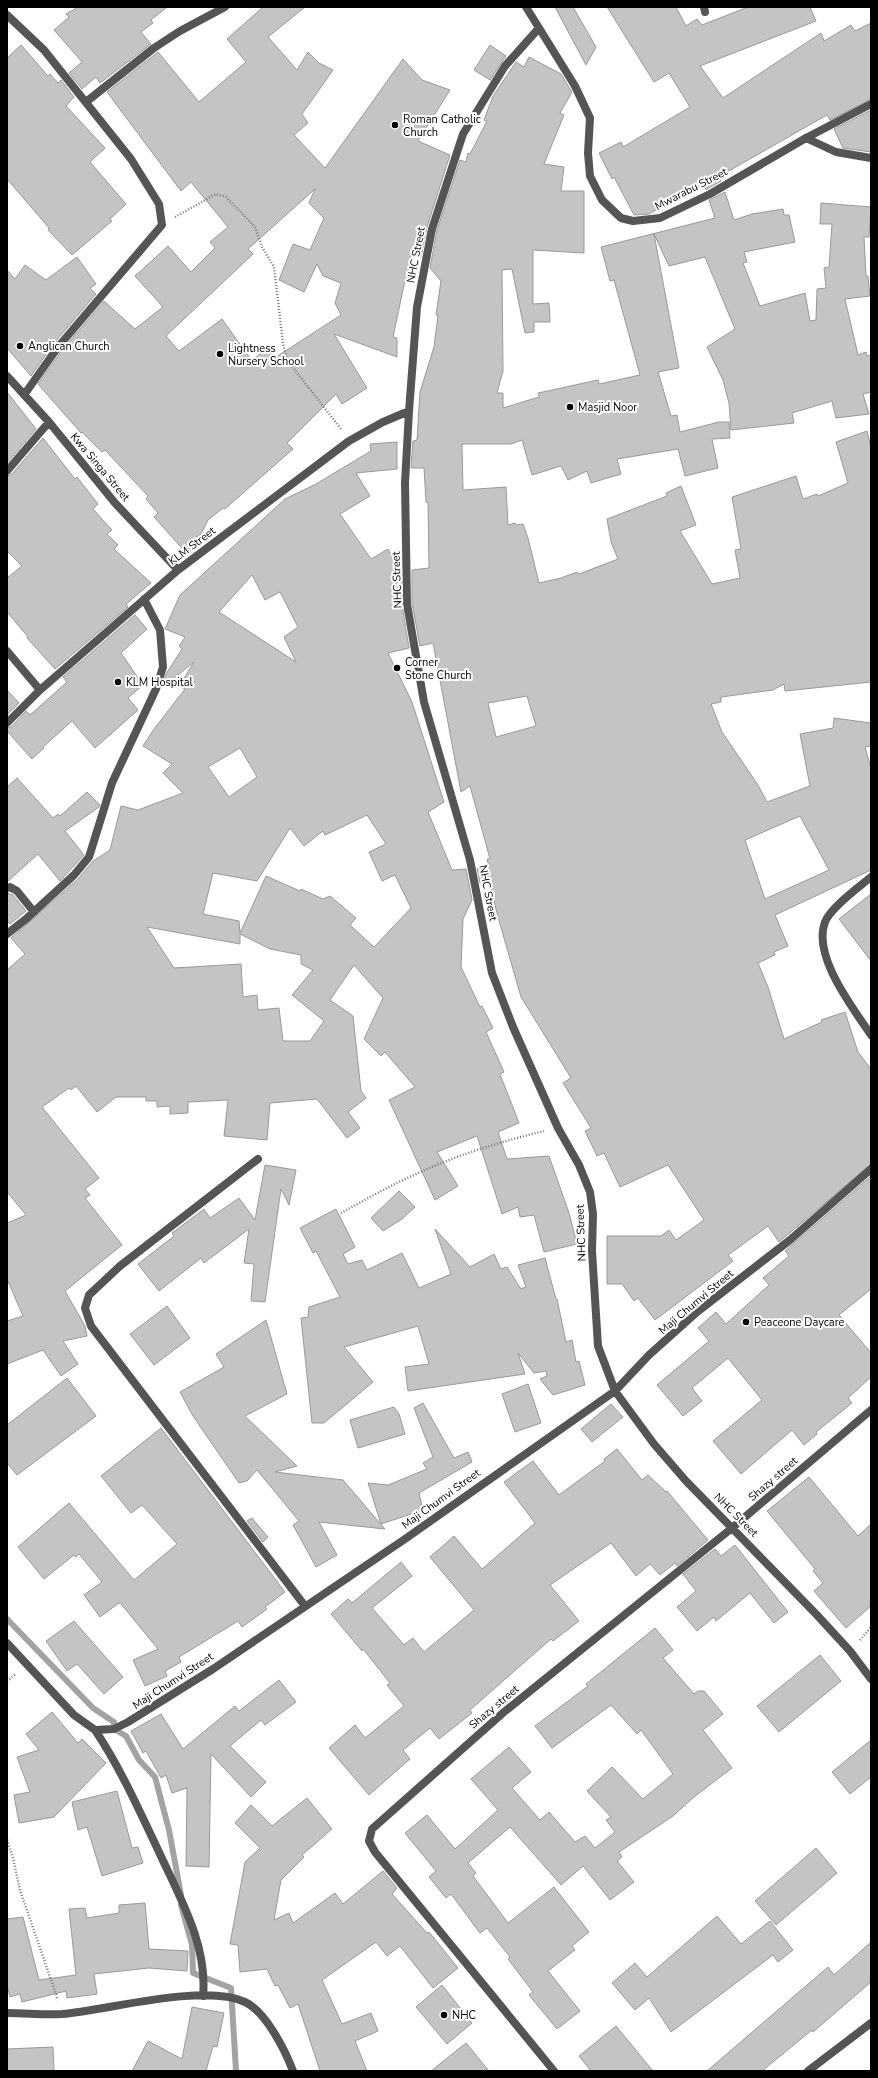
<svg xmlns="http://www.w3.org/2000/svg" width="878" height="2078" font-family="'Nunito Sans',sans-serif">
	<rect width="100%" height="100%" fill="#fff"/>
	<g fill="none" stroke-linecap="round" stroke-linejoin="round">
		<path stroke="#a3a3a3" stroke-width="6" d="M7 1619 93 1708 114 1722V1729L126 1736 139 1760 155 1777 169 1830 181 1895
			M181 1905 192 1945 193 1973 231 1988 236 2071"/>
	</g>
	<path fill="#c4c4c4" stroke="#999" fill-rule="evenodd" d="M78 7H167L151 20 153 23 141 32 151 44 100 83 96 77 82 89 69 73 82 62 54 30 69 17 66 14Z
		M263 7H305L268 37 297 70 308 52 319 63 333 70 302 114 308 123 294 135 325 168 403 59 422 80 450 90 418 141 450 155 427 227 421 257 416 251 404 285 393 337 397 338V357L334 334 367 388 342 404 336 394 287 443 293 449 225 509 223 508 208 520 201 534 195 538 197 541 188 555 154 517 158 513 146 499 148 496 105 450 102 452 82 432 81 433 38 384 62 350 104 301 135 329 163 307 135 276 168 246 191 272 215 248 210 242 228 227 191 182 181 191 107 92 158 52 199 102 246 62 227 39ZM315 189 309 203 324 218 310 250 293 244 279 280 304 292 317 264 323 276 341 283 335 303 341 315 276 357 267 347 252 361 222 319 179 351 166 336 253 254 248 249Z
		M555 7H573L596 47 586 65Z
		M607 7H676L686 26 697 19 702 25 748 7H810L816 21 700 66 723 98 821 33 824 41 851 25 855 31 871 23V99L830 120 827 115 720 176 721 181 707 189 706 190 704 183 649 214 634 215 614 177 612 179 599 153 621 142 623 147 690 107 669 73 654 82Z
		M21 45 48 76 50 74 58 83 61 80 74 97 66 106 105 148 90 162 126 204 110 219 112 221 72 255 48 230 49 228 7 179V58Z
		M490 45 506 56 490 80 474 70Z
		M529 57 561 74 572 92 560 113 564 115 544 164 564 167 561 191H584V253L533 250V304L549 303 550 322H534V332L525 333 512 269 502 270 503 371 497 393H503V408L539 397 538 393 598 380 599 384 640 375 614 280 610 281 601 247 715 218 709 200 725 192 734 220 752 214 783 209 784 215H789L795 242 744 252 747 262 743 263 760 306 805 293 810 321 816 320 817 289 826 288 824 268 829 267 832 224H820L821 203 871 207 869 237H864L866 276H868L870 296 845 299 858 355 866 352 867 356 871 355V392L863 394 869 414 836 418 832 401 792 413 794 423 731 430 729 403 723 380 707 347 735 329 705 257 669 266 654 234 679 368 658 372 671 416 677 415 680 432 719 422H729L730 438 712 439 718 468 685 476 678 449 617 459 621 474 591 483 587 471 568 480 561 466 532 475 522 440 511 444H462L463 490 506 487 508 525 515 523 516 525 523 524 528 538 539 583 561 578 577 572 579 574 618 559 611 542 607 519 667 496 666 493 681 486 696 525 680 531 712 584 740 578 735 550 741 549 732 497 796 476 803 499 817 494 818 496 848 483 836 442 867 431 871 447V682L785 691 784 684 773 690 721 697V702L711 704 722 732 758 785 767 802 810 786 800 734 833 728 834 718 871 723V746L865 747 871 768V870L775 915 788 946 774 952 775 955 758 963 768 987 784 1039 822 1022 821 1020 845 1012 858 1052 871 1069V1164L779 1242 768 1226 728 1255 733 1261 655 1320 638 1298 634 1301 622 1284H607V1236H661L669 1230 676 1240 704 1220 668 1165 620 1187 604 1153 597 1156 585 1131 591 1128 563 1083 571 1078 521 997 498 917 486 868 480 883 477 868 489 867 487 859H490L470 786 461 792 433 643 420 646 412 603V570L429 568 428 502H426L424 468H411L413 441 417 440 420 392 434 347 438 315H436L441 281 430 268 437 230 460 160 466 162 468 153 470 154 487 121 484 120 493 96 516 62 524 67ZM527 696 536 726 496 737 488 703ZM800 816 829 870 765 899 745 840Z
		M871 110V152L843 148 834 129Z
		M77 257 96 284 90 288 96 294 54 343 31 376 7 348V270L15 279 25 265 46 280Z
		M7 392 36 429 7 463Z
		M43 438 75 479 77 477 98 504 93 509 112 530 107 534 118 545 114 549 151 583 126 604 128 607 55 669 27 638 28 637 7 612V578L22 566 7 551V476L11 475Z
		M397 442V469L356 473 370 496 340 514 371 559 388 549 401 570 402 605 409 648 388 653 412 702 444 802 428 812 452 870 466 869 472 900 463 919 461 967 480 1007 482 1006 493 1028 486 1032 504 1072 500 1074 519 1123 498 1132 507 1159 549 1156 569 1213 577 1244 544 1252 534 1215 520 1217 518 1207 502 1214 477 1136 437 1152 458 1186 435 1200 389 1100 415 1087 385 1052 381 1056 364 1039 383 998 354 965 330 1000 353 1016 361 1091 366 1098 348 1112 360 1128 347 1138 317 1099 270 1103 267 1140 224 1136 228 1100 188 1102V1113L170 1114V1106L157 1107V1101H146V1097H116L97 1112 76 1086 71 1090 69 1088 42 1107 99 1178 85 1189 90 1195 85 1198 122 1245 65 1291 85 1326 87 1336 63 1341 78 1364 61 1376 43 1350 7 1364V1321L23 1316 7 1279V1223L26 1215 7 1192V970L25 954 11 938 78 879 93 861 110 850 121 806 138 810 183 793 163 773 172 764 143 746 154 729 185 689 179 686 194 662 162 688 166 674 182 649 179 646 185 637 165 629 180 595 285 499 316 484 371 451 370 444ZM252 575 265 600 280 592 298 627 284 637 296 662 219 612ZM240 748 257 777 229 797 208 767ZM367 815 386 844 369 852 382 881 395 875 411 908 374 947 350 925 356 918 330 896 323 899 301 889 300 891 266 876 240 933 239 921 203 914 213 873 257 881 290 828 304 846 323 831 325 835ZM147 927 240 944V934L270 949 301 955V964L313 970 292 995 324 1021 310 1041H283L279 1008 258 1010 257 995 243 997 241 964 174 968Z
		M135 615 147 629 121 653 143 685 128 698 138 710 95 748 72 721 43 747 44 748 32 759 7 731V728L11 727 26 711 30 715 67 682 63 677Z
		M7 690 19 703 7 715Z
		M17 778 53 818 58 814 60 816 87 792 100 805 99 807 65 831 84 855 60 881 38 854 7 882V787Z
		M7 893 13 895 26 911 10 924 7 921Z
		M871 894V961L839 919Z
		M265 1165 296 1170 289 1205 281 1189 265 1302 251 1301 254 1264 244 1263 249 1229 204 1263 201 1258 159 1291 138 1264 174 1236 172 1233 204 1209 210 1218 239 1198 255 1220Z
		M871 1176V1289L839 1315 871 1353V1377L848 1398 852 1403 816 1432 817 1434 804 1445 792 1430 741 1474 713 1441 762 1400 728 1358 692 1388 702 1401 683 1416 657 1385 709 1341 698 1328 716 1312 726 1324 769 1285 763 1278 789 1256 785 1251Z
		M399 1191 415 1207 402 1219 383 1231 371 1218Z
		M336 1209 355 1247 343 1254 348 1264 362 1260 367 1270 402 1253 419 1288 451 1274 435 1229 470 1267 494 1254 501 1269 507 1267 521 1289 526 1287 518 1265 545 1258 556 1299H557L566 1342 572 1340 576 1362 579 1361 585 1385 553 1395 540 1379 547 1376 546 1371 534 1373 518 1353 525 1374 408 1391 405 1367 429 1364 418 1326 344 1347 373 1382 324 1423H312L301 1318 308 1317 309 1307 340 1297 316 1251 313 1253 300 1228Z
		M167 1306 190 1338 154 1365 130 1334Z
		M266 1320 287 1394 245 1416 297 1466 275 1472 343 1480 385 1529 319 1522 337 1555 316 1567 293 1525 299 1521 257 1470 247 1481 239 1483 193 1416 180 1392 224 1367 216 1354Z
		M67 1378 96 1416 17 1475 7 1463V1425Z
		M528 1384 541 1423 515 1432 502 1394Z
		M423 1403 454 1458 468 1452 472 1462 419 1493 423 1510 381 1524 368 1483 388 1485 427 1469 423 1463 433 1457 414 1408Z
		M611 1404 623 1417 592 1442 581 1429Z
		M394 1407 399 1414 405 1434 358 1448 350 1420Z
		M161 1428 285 1592 265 1607 267 1609 242 1627 238 1621 179 1657 181 1662 165 1671 167 1676 145 1686 133 1660 158 1649 121 1604 119 1603 100 1617 84 1595 102 1582 79 1554 76 1557 74 1555 44 1579 18 1547 69 1503 134 1580 177 1544 142 1505 131 1513 101 1476Z
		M617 1449 642 1480 648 1475 666 1492 667 1491 708 1540 677 1566 675 1563 660 1575 650 1564 636 1576 611 1543 550 1585 579 1621 553 1641 551 1639 470 1710 472 1713 439 1739 430 1728 403 1750 410 1759 369 1795 329 1748 355 1725 365 1738 404 1706 387 1685 390 1683 363 1649 362 1651 331 1614 348 1599 352 1603 401 1562 412 1576 372 1608 404 1645 413 1638 424 1652 474 1610 430 1557 454 1536 482 1569 535 1523 504 1482 533 1461 559 1495 605 1461 604 1459Z
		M809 1477 858 1536 871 1524V1606L846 1628 814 1591 823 1583 813 1571 815 1569 767 1511Z
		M252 1518 268 1537 263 1542 247 1521Z
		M735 1545 788 1612 774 1623 750 1593 716 1621 714 1617 697 1631 677 1607 696 1591 683 1574 715 1549 721 1556Z
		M74 1621 123 1677 104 1694 77 1664 67 1671 46 1641Z
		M655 1628 673 1650 663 1658 694 1694 698 1691H704L723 1714 703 1730 732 1768 694 1797 673 1816 619 1852 622 1857 617 1861 634 1882 610 1900 583 1866 561 1885 510 1827 468 1863 476 1873 473 1876 508 1923 554 1887 589 1932 572 1946 575 1950 548 1971 580 2011 557 2029 529 1995 533 1992 508 1959 510 1957 487 1928 480 1933 451 1894 446 1898 429 1877 436 1871 405 1833 427 1815 455 1849 498 1810 471 1779 509 1747 531 1772 512 1788 540 1820 549 1812 575 1842 585 1836 595 1848 615 1832 606 1820 611 1817 587 1791 612 1767 643 1799 673 1774 641 1730 637 1734 611 1705 552 1748 535 1726 588 1686 586 1684Z
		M820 1655 841 1681 779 1732 757 1706Z
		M279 1680 296 1702 265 1725 261 1720 230 1746 266 1782 251 1797 211 1754 209 1867 186 1866 187 1788 172 1793 166 1775 161 1778 146 1751 143 1753 131 1731 161 1714 183 1749 235 1706 239 1711Z
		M52 1712 78 1743 82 1739 106 1763 54 1817 19 1823 14 1795 30 1792 17 1757 39 1750 26 1734Z
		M871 1740V1777L850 1794 832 1772Z
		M117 1791 132 1848 138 1847 143 1863 102 1876 87 1827 78 1830 72 1802Z
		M307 1798 332 1829 302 1855 304 1857 281 1880 274 1920 289 1913 293 1923 335 1893 343 1904 383 1871 397 1888 392 1894 427 1933 429 1932 458 1968 433 1988 400 1946 387 1956 376 1942 322 1980 342 2024 371 2013 378 2031 355 2041 367 2071H320L298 2004 290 2008 278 1985 275 1986 267 1969 240 1972 238 1945 230 1944 245 1862 260 1848 235 1823 251 1805 272 1826Z
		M816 1848 837 1873 776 1925 755 1901Z
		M145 1903 149 1949 188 1951 187 1971 149 1968 94 1974 97 1994 67 1998 66 1991 22 2002 20 1994 10 1997 7 1985V1919L23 1917 39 1980 76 1975 69 1909 85 1908 87 1918 119 1913V1905Z
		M717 1916 741 1944 770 1921 793 1950 778 1962 773 1955 671 2032 649 1998 635 2010 612 1983 635 1963 647 1977Z
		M871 1942V1982L813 2032 812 2030 762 2071H707L828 1967 834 1975Z
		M442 1985 472 2023 447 2044 416 2007Z
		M192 2007 224 2013 217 2047 213 2046 206 2071H132L148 2041 182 2059Z
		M616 2026 653 2071H591L579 2056Z
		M466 2043 489 2071H431Z
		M53 2047 54 2071H7V2049Z"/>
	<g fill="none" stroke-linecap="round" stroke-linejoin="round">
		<path stroke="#777" stroke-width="2.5" stroke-dasharray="1 2" stroke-linecap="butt" d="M175 217 216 194 226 197 255 227 262 247 274 267 283 343 287 360 341 429
			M341 1213C365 1200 389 1186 414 1175 456 1155 500 1142 544 1131
			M860 1640 871 1627
			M7 1681 16 1674
			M7 1840 13 1858 20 1890 58 2000"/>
		<path stroke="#555" stroke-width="8" d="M526 7 575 86 590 118 588 153 590 176 602 200 621 218 633 221 660 218 710 194 806 138 871 104
			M704 7 705 12
			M7 15 44 50 131 159 159 204 162 225 58 347 24 395
			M539 28 505 66 463 134 432 229 417 307 409 411 405 483 407 604 424 702 470 860 492 973 513 1027 558 1128 579 1165 590 1192 593 1214 592 1251 598 1346 615 1391 654 1444 686 1481 816 1614 850 1651 871 1679
			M86 102 154 48 180 31 225 7
			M806 138 836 152 871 158
			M7 376 49 422 115 503 178 570
			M7 471 49 422
			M7 651 40 690
			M7 723 40 690 178 570 349 441 383 422 409 411
			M871 877C859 887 830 908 825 922 812 956 853 1008 871 1035
			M7 888 10 887 17 891 34 912
			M7 934 26 919 74 875 89 857 112 783 156 689 163 667 160 630 144 599
			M258 1159 120 1266 89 1295 85 1308 91 1326 305 1606
			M7 1643 74 1715 95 1730 114 1729 128 1722 213 1669 405 1539 615 1391 649 1355 697 1312 790 1240 871 1169
			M95 1730C121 1769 139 1810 159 1852 179 1896 208 1945 203 1996
			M7 2013C25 2013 44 2015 62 2014 108 2010 204 1983 245 2002 266 2012 285 2050 293 2071
			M554 2071 375 1852 369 1841 372 1829 504 1712 732 1528 871 1410
			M808 2071 871 2023"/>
	</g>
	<g fill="#000" stroke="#fff" stroke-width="1.5">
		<circle cx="395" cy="125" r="4"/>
		<circle cx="20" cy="346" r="4"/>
		<circle cx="220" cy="354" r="4"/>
		<circle cx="570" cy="407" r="4"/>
		<circle cx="397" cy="668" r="4"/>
		<circle cx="118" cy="682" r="4"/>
		<circle cx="746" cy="1322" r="4"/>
		<circle cx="444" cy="2015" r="4"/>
	</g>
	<g text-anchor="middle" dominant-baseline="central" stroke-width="4" stroke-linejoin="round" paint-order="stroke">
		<g font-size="11" fill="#000" stroke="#fff" text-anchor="start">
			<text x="403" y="119">Roman Catholic<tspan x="403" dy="13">Church</tspan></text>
			<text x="28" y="346">Anglican Church</text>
			<text x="228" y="348">Lightness<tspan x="228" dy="13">Nursery School</tspan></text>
			<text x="578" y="407">Masjid Noor</text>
			<text x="405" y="662">Corner<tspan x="405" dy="13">Stone Church</tspan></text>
			<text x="126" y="682">KLM Hospital</text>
			<text x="754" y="1322">Peaceone Daycare</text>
			<text x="452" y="2015">NHC</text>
		</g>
		<g font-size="11" fill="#000" stroke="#fff">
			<text transform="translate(691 189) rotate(-27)">Mwarabu Street</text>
			<text transform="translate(416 255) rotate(-79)">NHC Street</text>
			<text transform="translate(100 467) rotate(50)">Kwa Singa Street</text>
			<text transform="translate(192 546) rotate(-37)">KLM Street</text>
			<text transform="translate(397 580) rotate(-92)">NHC Street</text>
			<text transform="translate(488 893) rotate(79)">NHC Street</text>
			<text transform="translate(581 1233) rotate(-92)">NHC Street</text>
			<text transform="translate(696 1302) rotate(-40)">Maji Chumvi Street</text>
			<text transform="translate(773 1479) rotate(-41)">Shazy street</text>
			<text transform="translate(441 1499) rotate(-36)">Maji Chumvi Street</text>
			<text transform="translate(736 1515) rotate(45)">NHC Street</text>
			<text transform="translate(173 1681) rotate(-33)">Maji Chumvi Street</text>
			<text transform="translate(494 1707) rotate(-40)">Shazy street</text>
		</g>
	</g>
	<rect width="878" height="2078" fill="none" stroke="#000000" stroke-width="16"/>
</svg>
